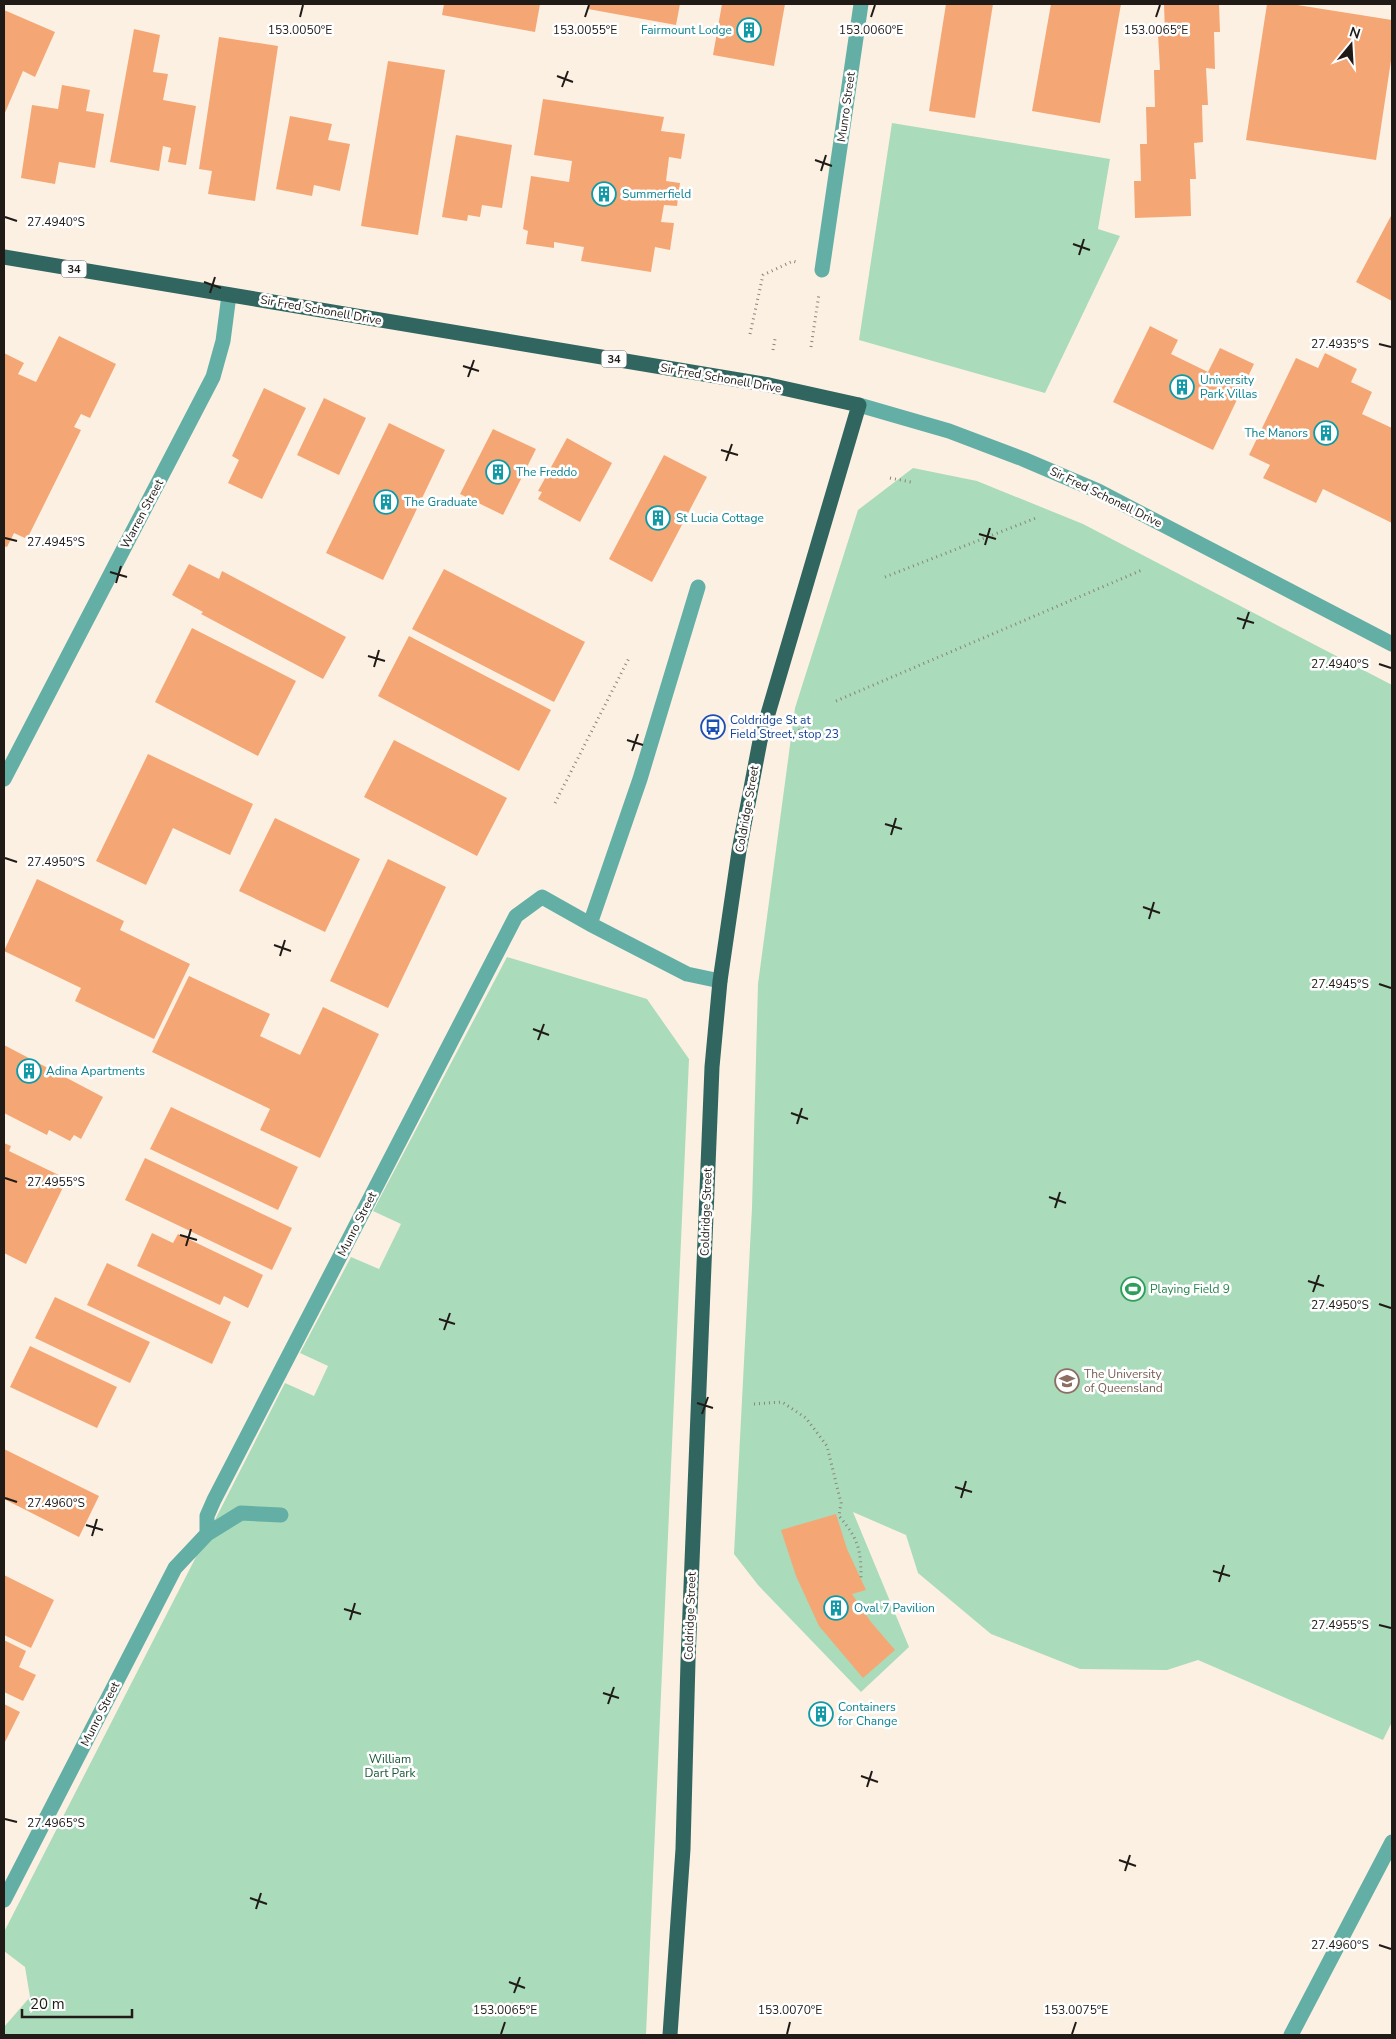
<svg xmlns="http://www.w3.org/2000/svg" width="1396" height="2039" font-family="'Nunito Sans',sans-serif">
	<rect width="100%" height="100%" fill="#fcf0e3"/>
	<path fill="#aadbba" d="M892 123 1110 159 1098 229 1120 236 1045 393 859 340Z
		M913 468 977 481 1083 524 1392 685V1722L1383 1740 1198 1660 1167 1670 1080 1669 991 1634 918 1573 906 1535 853 1512 909 1647 861 1692 758 1585 734 1554 752 1208 758 984 795 708 858 510Z
		M507 957 647 999 689 1059 646 2035H4V2027L30 1997 25 1967 4 1951V1932L285 1383 314 1396 328 1366 300 1353 351 1257 379 1269 401 1224 373 1211Z"/>
	<path fill="#f4a774" d="M444 4H540L535 32 442 15Z
		M589 4H680L676 25 588 9Z
		M722 4H785L774 66 713 55Z
		M946 4H993L975 118 929 111Z
		M1051 4H1121L1100 123 1032 111Z
		M1164 4H1219L1220 32H1214L1215 69 1206 68 1208 105H1202L1203 142 1194 143 1196 179H1190L1191 216 1135 218 1134 181H1141L1140 144H1147L1146 107H1155L1154 70H1160L1158 34H1165Z
		M1267 4H1291L1392 20V54L1376 160 1246 140Z
		M4 10 55 32 35 77 23 71 4 115Z
		M134 29 160 35 153 72 168 74 163 100 196 106 186 165 168 162 171 148 163 146 159 171 110 162Z
		M219 37 278 46 255 201 208 194 212 171 199 169Z
		M388 61 445 70 418 235 361 226Z
		M62 85 90 90 86 111 104 114 95 168 59 162 55 184 21 178 32 105 58 109Z
		M543 99 664 117 661 131 685 134 681 159 669 157 666 181 680 183 677 206 664 205 661 222 674 223 670 250 655 247 651 272 581 261 584 247 554 242V248L526 244 528 231 523 229 531 176 569 182 572 161 534 155Z
		M290 116 332 124 328 140 350 144 340 191 314 185 312 196 276 189Z
		M456 135 512 145 502 208 482 205 480 217 468 215 467 221 442 217Z
		M1392 214V301L1356 282Z
		M1150 326 1178 340 1171 354 1208 372 1220 348 1254 364 1213 450 1113 402Z
		M59 336 116 364 90 418 81 414 74 427 81 430 27 539 14 533 7 547 4 546V353L24 363 18 374 36 382Z
		M1325 353 1357 369 1351 382 1372 392 1362 414 1392 428V523L1323 489 1316 503 1263 478 1270 465 1249 455 1296 358 1318 368Z
		M264 388 306 408 262 499 228 483 239 460 232 456Z
		M324 398 366 418 339 475 297 455Z
		M389 423 445 450 383 580 326 553Z
		M493 429 536 449 503 515 460 494Z
		M567 438 612 463 580 522 538 499 542 492 538 491Z
		M664 455 707 477 652 582 609 559Z
		M189 564 219 579 222 571 346 637 323 679 201 614 203 612 172 595Z
		M444 569 585 642 554 702 412 629Z
		M192 628 296 681 258 756 155 702Z
		M409 636 551 710 519 771 378 696Z
		M394 740 507 798 477 856 364 797Z
		M148 754 253 804 230 855 173 828 146 885 96 861Z
		M275 818 360 859 325 932 239 891Z
		M388 859 446 887 388 1008 330 981Z
		M37 879 124 921 120 930 190 964 154 1039 75 1001 81 988 4 951Z
		M189 976 270 1014 260 1036 300 1055 323 1007 379 1034 320 1158 260 1130 270 1109 152 1052Z
		M4 1045 103 1097 81 1139 74 1135 70 1141 49 1130 47 1135 4 1113Z
		M171 1107 298 1167 278 1210 150 1149Z
		M4 1143 11 1146 9 1151 67 1179 26 1264 4 1253Z
		M145 1158 292 1228 272 1270 125 1200Z
		M152 1233 173 1243 178 1234 263 1275 248 1308 224 1296 220 1305 137 1266Z
		M107 1263 231 1322 212 1364 87 1305Z
		M55 1297 150 1342 130 1383 35 1338Z
		M30 1346 117 1387 97 1428 10 1387Z
		M4 1449 99 1496 79 1537 4 1499Z
		M836 1514 847 1549 866 1590 852 1594 871 1622 895 1650 863 1678 819 1626 796 1576 781 1530Z
		M4 1575 54 1600 31 1648 4 1635Z
		M4 1640 26 1651 19 1667 36 1675 23 1701 4 1692Z
		M4 1704 20 1712 4 1744Z
		M811 1707H832L831 1720H810Z"/>
	<g fill="none" stroke-linecap="round" stroke-linejoin="round">
		<path stroke="#8c837b" stroke-width="3" stroke-dasharray="1 4" stroke-linecap="butt" d="M750 334 763 275 793 261 796 262
			M811 347 819 294
			M773 350 775 339
			M890 478 911 482
			M885 577 1036 518
			M836 701 1142 570
			M790 735 815 722
			M555 803 630 656
			M754 1404 782 1402 806 1418 827 1446 841 1503 839 1516C858 1539 861 1548 861 1578"/>
		<path stroke="#63afa5" stroke-width="15" d="M822 270 861 4
			M859 405 949 431 1023 459 1098 491 1392 644
			M4 779 213 377 223 341 229 295
			M590 924 640 779 698 587
			M207 1534V1516L214 1500 516 916 542 897 590 924 687 974 720 981
			M4 1900 175 1568 207 1534 241 1513 281 1515
			M1291 2035 1392 1842"/>
		<path stroke="#30665f" stroke-width="15" d="M4 257 769 385 859 405 760 741 739 851 720 981 712 1067 688 1661 683 1849 670 2035"/>
	</g>
	<path fill="none" stroke="#201b17" stroke-width="2" d="M300 17 303 5M585 17 589 5M871 17 875 5M1156 17 1160 5M557 76 573 82M562 87 568 71M815 160 832 166M821 171 826 155M5 217 17 221M1073 244 1090 250M1079 255 1084 239M204 282 221 288M210 293 215 277M1379 344 1391 347M463 366 479 371M468 377 474 360M721 450 738 455M726 461 732 444M979 534 996 539M5 538 17 541M985 545 990 528M110 572 127 577M116 583 121 566M1237 618 1254 623M1243 629 1249 612M368 656 385 661M1379 664 1391 668M374 667 379 650M627 740 643 745M632 751 638 734M885 824 902 829M891 835 896 818M5 858 17 862M1143 907 1160 913M1149 919 1154 902M274 945 291 951M280 956 285 940M1379 984 1391 988M533 1029 549 1035M538 1040 544 1024M791 1113 808 1119M797 1124 802 1108M5 1178 17 1182M1049 1197 1066 1203M1055 1208 1060 1192M180 1235 197 1240M186 1246 191 1229M1308 1281 1324 1286M1313 1292 1319 1275M1379 1304 1391 1308M439 1319 455 1324M444 1330 450 1313M697 1403 713 1408M702 1414 708 1397M955 1487 972 1492M5 1498 17 1502M961 1498 966 1481M86 1525 103 1530M92 1536 97 1519M1213 1571 1230 1576M1219 1582 1224 1565M344 1609 361 1614M350 1620 355 1603M1379 1625 1391 1628M603 1693 619 1698M608 1704 614 1687M861 1776 878 1782M867 1787 872 1771M5 1819 17 1822M1119 1860 1136 1866M1125 1871 1130 1855M250 1898 267 1904M256 1909 261 1893M1379 1945 1391 1949M509 1982 525 1988M514 1993 520 1977M501 2034 505 2022M787 2034 790 2022M1072 2034 1076 2022"/>
	<defs>
		<g id="building-ring" transform="scale(1.25)"><circle r="9.5" fill="#fff" stroke="#0f9aa8" stroke-width="1.5"/><path d="M-4-6H4V6H1V3H-1V6H-4ZM-2.5-4.3h1.7v1.8h-1.7ZM.8-4.3h1.7v1.8H.8ZM-2.5-1h1.7V.8h-1.7ZM.8-1h1.7V.8H.8Z" fill="#0f9aa8"/></g>
		<g id="bus-ring" transform="scale(1.25)"><circle r="9.5" fill="#fff" stroke="#1a4fb4" stroke-width="1.5"/><path d="M-5-6H5V4H4V6H2V4H-2V6H-4V4H-5ZM-3.5-4V0h7V-4ZM-3.5 1.2v1.5H-2V1.2ZM2 1.2v1.5H3.5V1.2Z" fill="#1a4fb4"/></g>
		<g id="stadium-ring" transform="scale(1.25)"><circle r="9.5" fill="#fff" stroke="#2e9e5b" stroke-width="1.5"/><path d="M0-5a6.5 5 0 1 0 0 10a6.5 5 0 1 0 0-10ZM-3.5-1.8h7v3.6h-7Z" fill="#2e9e5b"/></g>
		<g id="university-ring" transform="scale(1.25)"><circle r="9.5" fill="#fff" stroke="#8d6e63" stroke-width="1.5"/><path d="M0-5L7-2L0 1L-7-2ZM-4 1L0 2.5L4 1V4Q0 6-4 4Z" fill="#8d6e63"/></g>
	</defs>
	<g fill-rule="evenodd">
		<use href="#building-ring" x="749" y="30"/>
		<use href="#building-ring" x="604" y="194"/>
		<use href="#building-ring" x="1182" y="387"/>
		<use href="#building-ring" x="1326" y="433"/>
		<use href="#building-ring" x="498" y="472"/>
		<use href="#building-ring" x="386" y="502"/>
		<use href="#building-ring" x="658" y="518"/>
		<use href="#bus-ring" x="713" y="727"/>
		<use href="#building-ring" x="29" y="1071"/>
		<use href="#stadium-ring" x="1133" y="1289"/>
		<use href="#university-ring" x="1067" y="1381"/>
		<use href="#building-ring" x="836" y="1608"/>
		<use href="#building-ring" x="821" y="1714"/>
	</g>
	<g text-anchor="middle" dominant-baseline="central" stroke-width="5" stroke-linejoin="round" paint-order="stroke">
		<g fill="#fff" stroke="#635f5d" stroke-width="1">
			<rect x="61.5" y="260.5" width="25" height="17" rx="4"/>
			<rect x="601.5" y="350.5" width="25" height="17" rx="4"/>
		</g>
		<g font-size="11" font-weight="bold" fill="#201b17">
			<text x="74" y="269">34</text>
			<text x="614" y="359">34</text>
		</g>
		<g font-size="12" fill="#0d838f" stroke="#fff" text-anchor="start">
			<text x="732" y="30" text-anchor="end">Fairmount Lodge</text>
			<text x="622" y="194">Summerfield</text>
			<text x="1200" y="380">University<tspan x="1200" dy="14">Park Villas</tspan></text>
			<text x="1308" y="433" text-anchor="end">The Manors</text>
			<text x="516" y="472">The Freddo</text>
			<text x="404" y="502">The Graduate</text>
			<text x="676" y="518">St Lucia Cottage</text>
			<text x="46" y="1071">Adina Apartments</text>
			<text x="854" y="1608">Oval 7 Pavilion</text>
			<text x="838" y="1707">Containers<tspan x="838" dy="14">for Change</tspan></text>
		</g>
		<g font-size="12" fill="#201b17" stroke="#fff">
			<text transform="translate(846 107) rotate(-82)">Munro Street</text>
			<text transform="translate(321 310) rotate(10)">Sir Fred Schonell Drive</text>
			<text transform="translate(721 378) rotate(10)">Sir Fred Schonell Drive</text>
			<text transform="translate(1106 497) rotate(26)">Sir Fred Schonell Drive</text>
			<text transform="translate(142 514) rotate(-62)">Warren Street</text>
			<text transform="translate(747 809) rotate(-80)">Coldridge Street</text>
			<text transform="translate(706 1212) rotate(-88)">Coldridge Street</text>
			<text transform="translate(357 1224) rotate(-63)">Munro Street</text>
			<text transform="translate(690 1616) rotate(-88)">Coldridge Street</text>
			<text transform="translate(100 1714) rotate(-63)">Munro Street</text>
		</g>
		<g font-size="12" fill="#164399" stroke="#fff" text-anchor="start">
			<text x="730" y="720">Coldridge St at<tspan x="730" dy="14">Field Street, stop 23</tspan></text>
		</g>
		<g font-size="12" fill="#27864d" stroke="#fff" text-anchor="start">
			<text x="1150" y="1289">Playing Field 9</text>
		</g>
		<g font-size="12" fill="#785e54" stroke="#fff" text-anchor="start">
			<text x="1084" y="1374">The University<tspan x="1084" dy="14">of Queensland</tspan></text>
		</g>
		<g font-size="12" fill="#1a5836" stroke="#fff">
			<text x="390" y="1759">William<tspan x="390" dy="14">Dart Park</tspan></text>
		</g>
	</g>
	<g font-size="12" text-anchor="middle" fill="#201b17" stroke="#fff" stroke-width="5" stroke-linejoin="round" paint-order="stroke">
		<text x="300" y="34">153.0050°E</text>
		<text x="585" y="34">153.0055°E</text>
		<text x="871" y="34">153.0060°E</text>
		<text x="1156" y="34">153.0065°E</text>
		<text x="56" y="226">27.4940°S</text>
		<text x="1340" y="348">27.4935°S</text>
		<text x="56" y="546">27.4945°S</text>
		<text x="1340" y="668">27.4940°S</text>
		<text x="56" y="866">27.4950°S</text>
		<text x="1340" y="988">27.4945°S</text>
		<text x="56" y="1186">27.4955°S</text>
		<text x="1340" y="1309">27.4950°S</text>
		<text x="56" y="1507">27.4960°S</text>
		<text x="1340" y="1629">27.4955°S</text>
		<text x="56" y="1827">27.4965°S</text>
		<text x="1340" y="1949">27.4960°S</text>
		<text x="505" y="2014">153.0065°E</text>
		<text x="790" y="2014">153.0070°E</text>
		<text x="1076" y="2014">153.0075°E</text>
	</g>
	<rect width="1396" height="2039" fill="none" stroke="#201b17" stroke-width="10"/>
	<g transform="translate(1351 45) rotate(18)" stroke="#ffffff" stroke-width="4" paint-order="stroke">
	<path d="M0-4L9 19L0 12L-9 19Z" fill="#201b17"/>
	<text y="-8" font-size="14" font-weight="bold" text-anchor="middle" fill="#201b17">N</text>
	</g>
	<path d="M22 2009v8h110v-8" fill="none" stroke="#201b17" stroke-width="2.5"/>
	<text x="30" y="2009" font-size="15" fill="#201b17" stroke="#ffffff" stroke-width="4" paint-order="stroke">20 m</text>
</svg>
